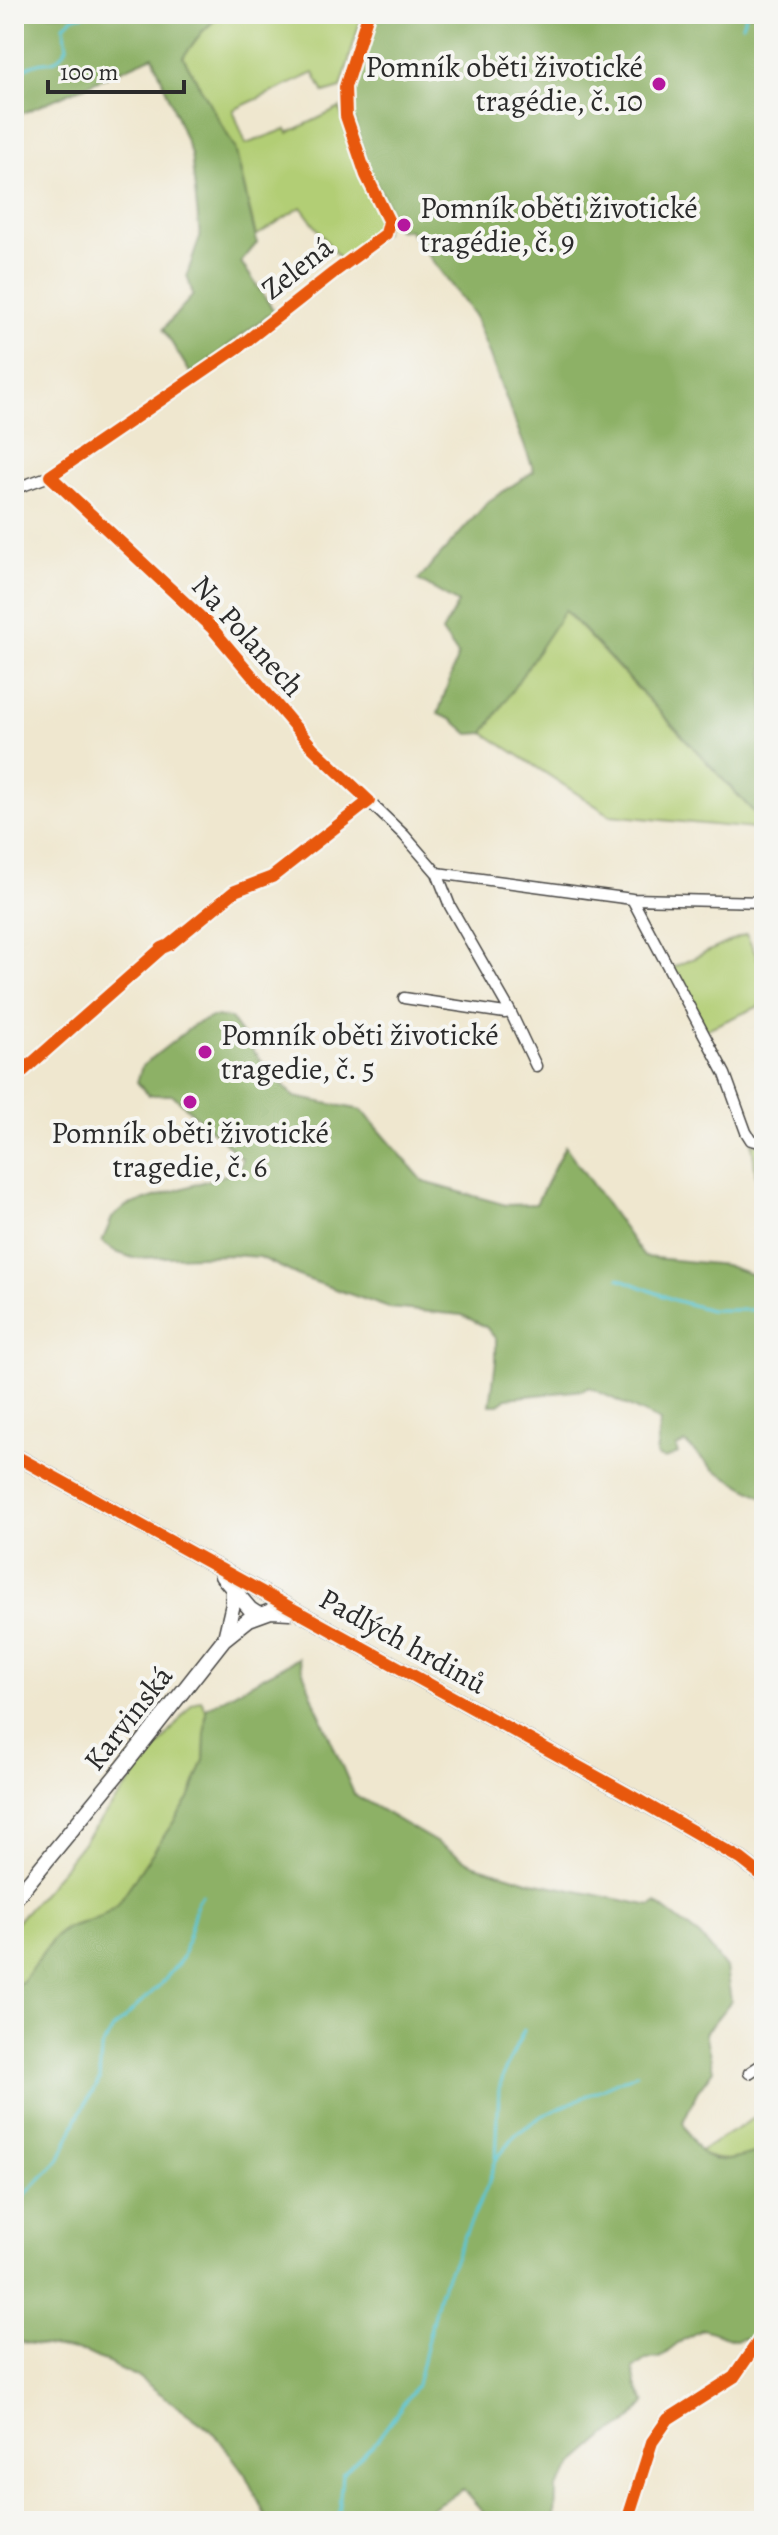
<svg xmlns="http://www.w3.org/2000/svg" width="778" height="2535" font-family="Alegreya,serif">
	<rect width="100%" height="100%" fill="#f6f6f2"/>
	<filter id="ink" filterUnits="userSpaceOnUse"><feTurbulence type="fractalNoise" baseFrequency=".0125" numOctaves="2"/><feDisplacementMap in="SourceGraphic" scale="16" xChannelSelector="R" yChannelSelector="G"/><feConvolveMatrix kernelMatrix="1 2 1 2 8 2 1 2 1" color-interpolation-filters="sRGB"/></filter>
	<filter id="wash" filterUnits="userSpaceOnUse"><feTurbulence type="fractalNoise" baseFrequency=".006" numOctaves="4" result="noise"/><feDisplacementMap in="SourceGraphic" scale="32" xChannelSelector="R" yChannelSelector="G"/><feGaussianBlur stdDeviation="1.8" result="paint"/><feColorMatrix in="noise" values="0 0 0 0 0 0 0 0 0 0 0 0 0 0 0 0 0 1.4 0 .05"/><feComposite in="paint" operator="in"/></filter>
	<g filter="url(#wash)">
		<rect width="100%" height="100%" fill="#efe7cf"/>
		<path fill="#b2ce74" stroke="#6e7c50" stroke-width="2" d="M221 14H306L310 20 316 14H362L341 88 324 93 314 73 233 110 246 144 286 129 288 133 340 108C345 130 352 153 360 175 368 194 388 209 384 232L342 262 301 207 256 236 235 148 183 57 202 32Z
			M564 610 764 823V830L610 815 484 733Z
			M746 934 764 972V1004L705 1030 672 968Z
			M752 1143 764 1146V1243Z
			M201 1700 207 1711 204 1760 189 1800 117 1905 100 1917 66 1928 54 1938 23 1981 14 1986V1925L46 1889 192 1704Z
			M764 2112V2151C740 2158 722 2166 699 2152Z"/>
		<path fill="#8db166" stroke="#5c6e48" stroke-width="2" d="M14 14H221L202 32 183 57 235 148 257 243 241 262 274 311 191 374 163 329 193 295 187 275 200 237 191 154 153 56 14 117Z
			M374 14H764V823L565 610 484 733 469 734 453 720 438 714 458 655 442 632 458 603 418 580 489 501 534 471 474 315 409 230 396 229 385 199 370 173 346 93Z
			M212 1017 230 1018 260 1060 294 1097 362 1110 424 1182 506 1205 536 1204 565 1146 644 1257 725 1265 764 1279V1498L713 1469 685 1443 676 1447 678 1454C670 1457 663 1462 656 1455L660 1421 589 1387 583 1390 507 1398 498 1405H490L496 1361V1339L486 1327 462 1315 389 1308 301 1277 260 1257 232 1255 133 1258 116 1252 102 1242 112 1218 126 1206 235 1172 241 1164 242 1158 173 1095H148L137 1082 142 1066 195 1024Z
			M298 1658 317 1708 354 1794 475 1865 528 1881 651 1906 656 1903 702 1938 726 1968 731 2001 705 2033 713 2070 697 2092 683 2122C706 2171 716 2164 764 2151V2322L753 2337 736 2340 703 2329 684 2339 660 2358 646 2359 633 2369 636 2385 646 2403 627 2424 606 2436 575 2463 556 2489 555 2521H491L463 2489 409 2521H268L245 2474 215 2434 138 2377 87 2353 14 2341V1986L23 1981 54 1938 66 1928 100 1917 117 1905 189 1799 204 1760 206 1708Z"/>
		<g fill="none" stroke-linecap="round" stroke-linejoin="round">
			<path stroke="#5bc6d5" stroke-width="3" d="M742 25 746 14
				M14 77C19 73 26 67 32 65 50 57 52 70 67 47L64 25 74 17 88 14
				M619 1278 674 1300 710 1310H764
				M496 2160 499 2090 505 2070 524 2030
				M14 2206 59 2160 79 2115 99 2081 101 2049 113 2029 162 1983 183 1957 197 1902 202 1895
				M338 2521 342 2474 375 2443 417 2385 439 2293 488 2184 496 2160 516 2134 542 2116 637 2073"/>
		</g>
	</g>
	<g filter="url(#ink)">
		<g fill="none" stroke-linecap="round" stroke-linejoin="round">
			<g stroke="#484744" stroke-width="13">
				<path id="street" d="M50 476 211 627 313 748 404 835 437 873 632 899 764 902
					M14 489 50 476 181 388 240 346 333 273 386 234 389 222 366 175 346 116 345 87 368 14
					M437 873 450 906 510 1011 536 1066
					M632 899 725 1074 746 1132 751 1140 764 1143
					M169 945 235 891 272 877 369 801
					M404 998 505 1013 510 1011
					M749 2073 764 2063
					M627 2521 652 2442 668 2419 734 2377 764 2333"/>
			</g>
			<g stroke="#484744" stroke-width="17">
				<path id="secondary" d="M14 1455 628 1794 741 1859 764 1877
					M222 1576 250 1609 259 1615
					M225 1638 233 1604V1588
					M14 1900 124 1766 224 1639 249 1619 271 1611 290 1612"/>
			</g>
			<use href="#street" stroke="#fff" stroke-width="10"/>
			<use href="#secondary" stroke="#fff" stroke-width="14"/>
			<g stroke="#f6f6f2" stroke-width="17">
				<path id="cycleway" d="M14 1079 162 948 169 945 235 891 272 877 369 801 313 748 211 627 50 476 240 346 333 273 386 234 389 222 366 175 346 116 345 87 368 14
					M14 1455 628 1794 741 1859 764 1877
					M627 2521 652 2442 668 2419 734 2377 764 2333"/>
			</g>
			<use href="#cycleway" stroke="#e8590c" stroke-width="12"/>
		</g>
	</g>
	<g fill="#b5179e" stroke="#f6f6f2" stroke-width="3">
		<circle cx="659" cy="84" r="8"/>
		<circle cx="404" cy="225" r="8"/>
		<circle cx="205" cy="1052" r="8"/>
		<circle cx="190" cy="1102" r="8"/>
	</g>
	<g text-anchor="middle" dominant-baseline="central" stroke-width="8" stroke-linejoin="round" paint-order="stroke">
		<g font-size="30" fill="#2b2b2b" stroke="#f6f6f2" text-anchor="start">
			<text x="643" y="67" text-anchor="end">Pomník oběti životické<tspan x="643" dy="34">tragédie, č. 10</tspan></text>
			<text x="420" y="208">Pomník oběti životické<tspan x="420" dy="34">tragédie, č. 9</tspan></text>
			<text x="221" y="1035">Pomník oběti životické<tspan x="221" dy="34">tragedie, č. 5</tspan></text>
			<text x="190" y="1133" text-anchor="middle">Pomník oběti životické<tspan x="190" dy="34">tragedie, č. 6</tspan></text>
		</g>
		<g font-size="30" fill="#2b2b2b" stroke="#f6f6f2">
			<text transform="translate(297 268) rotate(-38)">Zelená</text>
			<text transform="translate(248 636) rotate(48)">Na Polanech</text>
			<text transform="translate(403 1641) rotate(29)">Padlých hrdinů</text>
			<text transform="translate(128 1718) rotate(-52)">Karvinská</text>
		</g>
	</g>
	<rect width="778" height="2535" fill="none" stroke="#f6f6f2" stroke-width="48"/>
	<path d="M48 80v12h136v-12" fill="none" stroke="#2b2b2b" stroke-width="4"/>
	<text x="60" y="80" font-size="24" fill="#2b2b2b" stroke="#f6f6f2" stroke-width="6" paint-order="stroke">100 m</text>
</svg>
